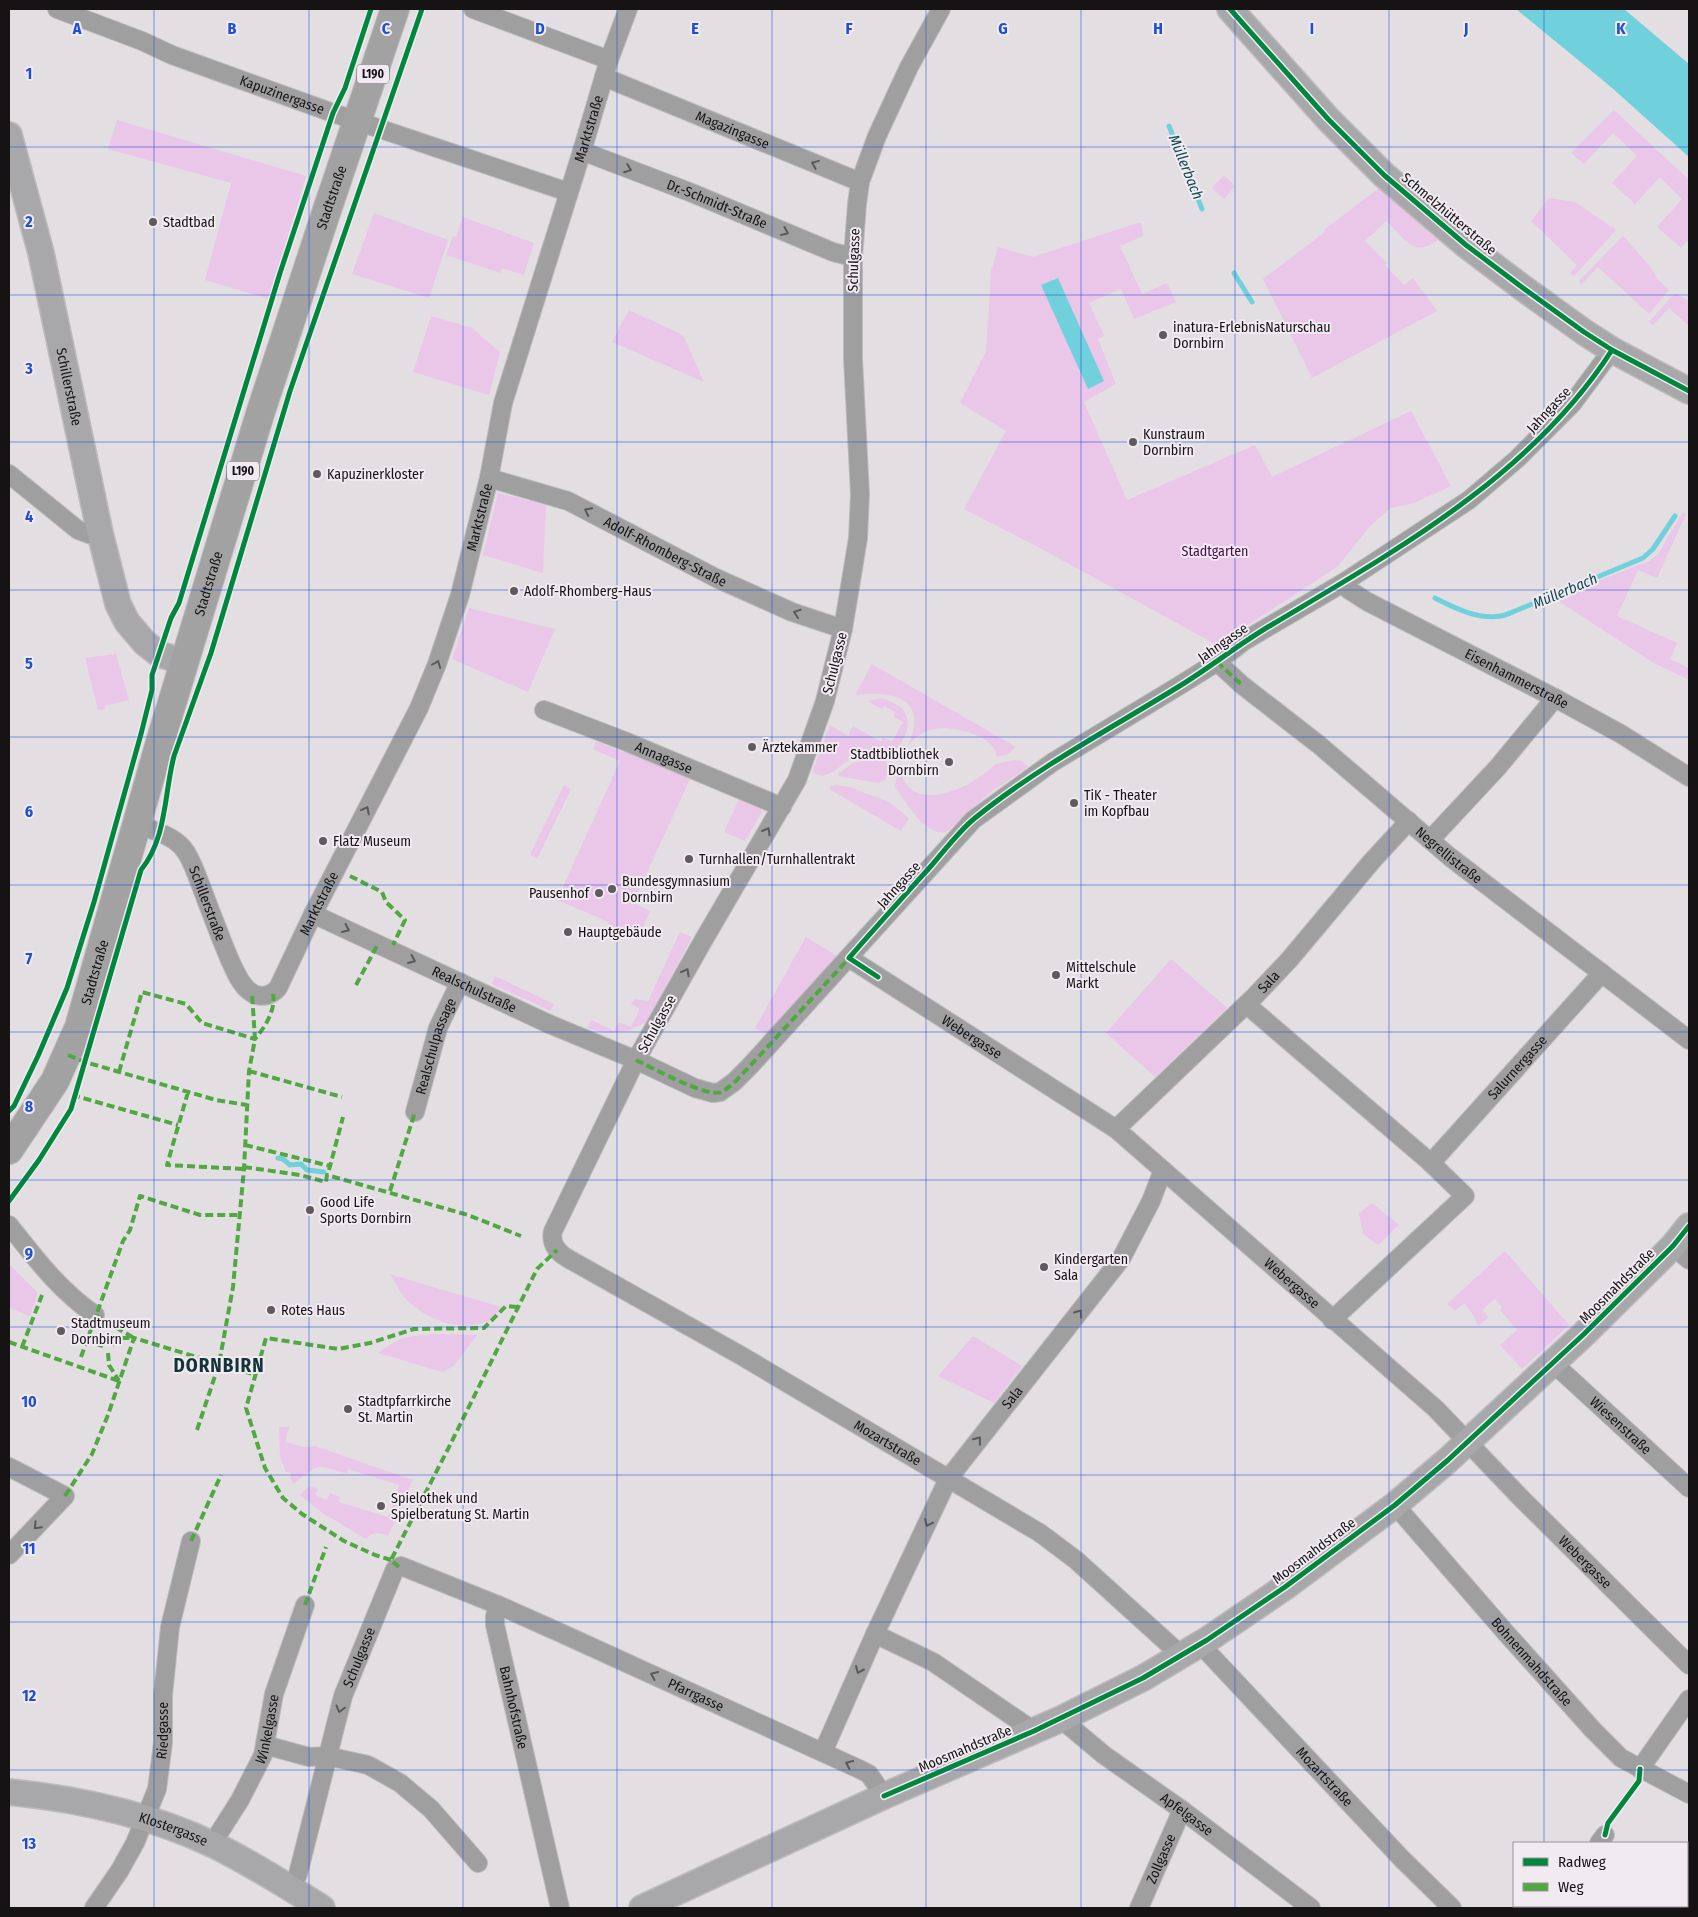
<svg xmlns="http://www.w3.org/2000/svg" width="1698" height="1917" font-family="'Fira Sans Condensed',sans-serif">
	<rect width="100%" height="100%" fill="#e3dee2"/>
	<path fill="#eac6e9" d="M1614 110 1689 180V239L1681 248 1657 227 1682 199 1660 177 1635 204 1612 183 1637 156 1613 133 1584 164 1571 153Z
		M117 120 306 176 270 299 205 280 231 183 108 149Z
		M1224 175 1235 186 1224 199 1212 188Z
		M1379 188 1438 240C1412 259 1405 238 1386 221L1365 241 1387 263 1385 265 1404 285 1413 278 1437 311 1312 378 1263 279 1325 232 1324 230Z
		M1549 198 1575 202 1616 230 1574 276 1570 273 1577 265 1531 221Z
		M374 213 448 240 429 298 352 274Z
		M463 217 534 243 524 275 502 268 500 273 446 255 453 236 456 237Z
		M1141 222 1143 236 1120 246 1142 294 1167 283 1176 302 1134 319 1121 289 1089 303 1103 333 1104 336 1098 339 1116 384 1084 402 1127 500 1255 445 1272 477 1411 411 1451 486 1414 503 1391 508 1371 525 1337 567 1217 645 1038 547 964 509 1006 431 960 403 986 351 991 272 998 247 1033 257Z
		M1623 236 1648 264 1658 279 1669 290 1649 314 1598 267 1582 284 1579 281Z
		M1675 293 1689 301V326L1669 308 1653 325 1649 322Z
		M629 310 683 335 704 382 612 342Z
		M431 316 472 328 500 352 489 395 413 372Z
		M498 493 546 505 543 573 483 555Z
		M1683 512 1686 514 1657 578 1638 570 1617 616 1677 643 1670 659 1689 668V680L1652 662 1554 598 1649 561 1658 554Z
		M469 608 555 629 528 692 452 659Z
		M116 654 129 700 104 706 105 709 98 710 85 658Z
		M872 664 1016 747 1008 754 997 757C995 735 953 725 934 729 923 731 915 737 908 746 910 740 913 733 914 727 919 691 878 693 855 695Z
		M881 698C899 703 913 713 906 733 903 739 901 746 895 749 885 754 869 749 857 755 845 761 836 772 824 776L812 773 830 725 848 736 853 726 881 742 883 737 892 742 903 722 893 716 895 712 884 706 882 709 867 701Z
		M596 741 623 752 625 750 690 779 633 903 650 911 638 938 608 924 609 922 557 900 620 761 593 749Z
		M874 758 885 760C890 768 888 772 885 780L878 783 838 776 839 773 853 763Z
		M1015 760 1022 761 1028 767 992 791 946 832C924 836 906 802 895 786L897 777 901 774C913 809 956 793 978 778 983 775 988 770 993 766 998 762 1009 762 1015 760Z
		M564 785 571 789 537 859 530 855Z
		M836 785 850 787 889 802 909 818 901 831 829 789 831 786Z
		M740 797 760 806 762 812 745 841 724 832Z
		M680 932 692 937 647 1022 630 1030 612 1033 599 1032 587 1028 591 1020 614 1031 619 1022 631 1027 640 1009 631 1004 634 999 648 1001Z
		M806 937 837 956 769 1035 755 1028Z
		M1171 959 1227 1008 1155 1077 1106 1033Z
		M495 976 554 1004 551 1011 492 984Z
		M1372 1203 1399 1225 1378 1245 1363 1234 1359 1213Z
		M1505 1251 1569 1325 1522 1369 1500 1345 1517 1330 1500 1310 1502 1307 1495 1299 1482 1310 1489 1317 1478 1326 1474 1316 1464 1303 1455 1311 1447 1304Z
		M9 1264 38 1293 30 1316 9 1308Z
		M389 1274 501 1307C497 1312 493 1319 488 1321 462 1333 425 1319 407 1300 399 1292 396 1282 389 1274Z
		M437 1334 477 1335 454 1366 442 1372 378 1353C401 1336 408 1336 437 1334Z
		M973 1336 1022 1366 994 1403 938 1376Z
		M279 1427H289L285 1442C295 1444 306 1449 315 1446L413 1480 404 1499 395 1497 399 1485 348 1469 347 1474C315 1464 320 1463 294 1484L290 1478 291 1473 286 1472 280 1457Z
		M309 1486 318 1489 315 1495 327 1500 330 1493 340 1497 339 1502 388 1517 393 1503 401 1507 388 1536C379 1532 372 1532 366 1539L321 1512 300 1495Z"/>
	<path fill="#70d1dc" d="M1516 9H1624L1689 64V157L1611 87Z
		M1058 278 1104 381 1088 389 1041 285Z"/>
	<g fill="none" stroke-linecap="round" stroke-linejoin="round">
		<path stroke="#70d1dc" stroke-width="5" d="M1169 126 1202 209
			M1234 273 1252 302
			M1435 598C1455 608 1478 620 1501 616 1507 615 1514 611 1520 609L1643 558 1653 549 1675 516
			M278 1158 283 1159 290 1165 301 1164 307 1170 324 1172"/>
		<g stroke="#bdbabc" stroke-width="20">
			<g id="street">
				<path id="s1" d="M57 9 142 41 172 55 333 113 568 192"/>
				<path d="M473 9 609 60"/>
				<path id="s2" d="M941 9 909 67 877 136 860 182 857 204 853 257V359L860 494 858 538 843 629 825 701 797 780 703 941 636 1060 553 1231C550 1243 557 1252 567 1258L740 1355 1040 1533 1076 1560 1182 1656"/>
				<path id="s3" d="M604 77 860 182"/>
				<path id="s4" d="M582 151 692 193 833 252 853 257"/>
				<path d="M9 474 78 530 89 534 100 533"/>
				<path id="s5" d="M489 478 568 501 716 578 792 612 843 629"/>
				<path id="s6" d="M1343 583 1349 590 1368 602 1555 698 1621 734 1689 777"/>
				<path id="s7" d="M1217 662 1242 685 1318 744 1450 857 1689 1040"/>
				<path id="s8" d="M544 710 627 742 782 807"/>
				<path id="s9" d="M136 824C152 830 172 835 183 848 192 859 196 874 201 886 210 910 219 934 229 958 234 969 239 982 248 990 258 999 270 997 278 988L313 914 419 708 437 664 460 595 489 478 503 403 582 151 609 60 628 9"/>
				<path d="M1430 840 1498 767 1555 698"/>
				<path id="s10" d="M313 914 549 1024 636 1060 695 1088 713 1093 720 1092 734 1082 750 1066 973 820 1053 762 1177 687 1217 662 1244 641 1343 583 1469 500 1517 459 1572 404 1612 350"/>
				<path id="s11" d="M849 958 1116 1129 1436 1409 1520 1497 1689 1665"/>
				<path d="M1247 1005 1431 1163"/>
				<path id="s12" d="M415 1112 438 1028 460 982"/>
				<path id="s13" d="M1116 1129 1254 997 1289 960 1372 861 1409 821"/>
				<path d="M9 1225C36 1259 59 1290 95 1315"/>
				<path d="M1673 1246 1689 1260"/>
				<path id="s14" d="M1332 1320 1465 1196 1431 1163 1602 973"/>
				<path id="s15" d="M1553 1363 1689 1488"/>
				<path d="M9 1467 65 1496 9 1555"/>
				<path id="s16" d="M1395 1505 1506 1633 1593 1730 1621 1758 1689 1794"/>
				<path id="s17" d="M498 1605 495 1616V1625L560 1908"/>
				<path d="M875 1634 933 1662 1034 1731"/>
				<path id="s18" d="M1200 1644 1402 1859 1452 1908"/>
				<path id="s19" d="M1061 1719 1104 1755 1182 1810 1311 1908"/>
				<path d="M265 1745 309 1757 327 1756 368 1765 400 1783 431 1809 478 1863"/>
				<path id="s20" d="M823 1752 875 1634 948 1479 1121 1259 1151 1201 1163 1170"/>
				<path d="M1640 1769 1689 1699"/>
				<path d="M1599 1843 1605 1835"/>
				<path id="s21" d="M212 1844 240 1800 263 1755 274 1694 305 1605"/>
				<path id="s22" d="M291 1889 298 1874 343 1696 395 1569 401 1566 498 1605 563 1634 859 1769 869 1774 884 1796"/>
				<path id="s23" d="M94 1908 120 1870 135 1843 157 1789 163 1743V1695L170 1627 191 1541"/>
				<path id="s24" d="M1139 1908 1182 1810"/>
				<path d="M1551 1908 1553 1906"/>
			</g>
		</g>
		<g stroke="#bdbabc" stroke-width="28">
			<g id="secondary">
				<path d="M1230 9 1328 119 1384 175 1466 245 1523 288 1584 332 1612 350 1689 391"/>
				<path id="s25" d="M9 135 41 253 100 533 118 604 127 622 145 643 159 654 184 662"/>
				<path id="s26" d="M9 1792C80 1799 149 1814 214 1845 251 1863 287 1886 322 1908"/>
				<path d="M642 1908 884 1796 1061 1719 1143 1678 1207 1640 1285 1587 1395 1505 1448 1460 1584 1334 1673 1246 1689 1226"/>
			</g>
		</g>
		<g stroke="#bdbabc" stroke-width="30">
			<g id="primary">
				<path id="s27" d="M9 1150 55 1081 79 1027 161 739 260 414 325 216 395 9"/>
			</g>
		</g>
		<use href="#street" stroke="#9f9fa0" stroke-width="18"/>
		<use href="#secondary" stroke="#a8a8aa" stroke-width="25"/>
		<use href="#primary" stroke="#a2a2a3" stroke-width="28"/>
		<path stroke="#51a842" stroke-width="4" stroke-dasharray="8 4" stroke-linecap="butt" d="M1217 662 1242 685
			M350 876 382 892 386 902 405 920 393 945
			M356 985 378 944
			M68 1055 85 1062 216 1100 247 1105
			M636 1060C651 1067 707 1098 721 1092 732 1087 741 1075 750 1066L851 956
			M249 1071 342 1097
			M119 1072 142 992 186 1004 202 1023 255 1039C265 1027 276 1010 273 994
			M188 1092 167 1165 244 1169
			M72 1095 178 1125
			M245 1145 330 1166
			M244 1167 300 1175 326 1182 327 1175 468 1215 521 1236
			M329 1170 343 1117
			M390 1191 415 1112
			M95 1315 134 1338
			M86 1341 103 1346
			M9 1342 119 1381
			M112 1345 120 1338H134
			M22 1347 42 1295
			M108 1353 109 1365 119 1381
			M81 1357 123 1241 130 1230 140 1196 200 1215H240
			M197 1430 219 1364 233 1287 244 1169 249 1071 255 1039 252 993
			M65 1496 92 1454 108 1415 134 1338 256 1375
			M191 1541 221 1475
			M391 1560 375 1555 344 1541 302 1514 283 1498 265 1468 246 1408 266 1338 338 1349 370 1343 414 1329 484 1328 506 1306 518 1307
			M399 1567 391 1560 448 1449 537 1269 557 1250
			M305 1605 326 1547"/>
		<g stroke="#f1eaf1" stroke-width="8">
			<path id="cycleway" d="M1230 9 1328 119 1384 175 1466 245 1523 288 1584 332 1612 350 1689 391
				M878 977 849 958C876 927 904 896 931 866 945 850 959 831 975 818 1038 767 1110 729 1178 687 1211 667 1240 643 1273 624 1397 550 1532 475 1612 350
				M9 1111 14 1106 38 1056 67 988 94 902 141 734 152 690V675L171 618 179 603 280 273 333 113 345 88 371 9
				M9 1201 39 1160 71 1109 141 870C167 838 164 794 174 756L211 653 290 391 422 9
				M884 1796 1034 1731 1143 1678 1207 1640 1285 1587 1395 1505 1448 1460 1584 1334 1673 1246 1689 1226
				M1605 1835 1608 1823 1639 1781 1640 1769"/>
		</g>
		<use href="#cycleway" stroke="#00873e" stroke-width="5"/>
	</g>
	<defs><path id="oneway-chevron" d="M-2-3.5L2.5 0L-2 3.5" fill="none" stroke-width="1.6" stroke-linecap="round" stroke-linejoin="round" transform="scale(1.25)"/></defs>
	<g stroke="#5a595a">
		<use href="#oneway-chevron" transform="translate(815 164) rotate(-158)"/>
		<use href="#oneway-chevron" transform="translate(628 169) rotate(21)"/>
		<use href="#oneway-chevron" transform="translate(785 232) rotate(23)"/>
		<use href="#oneway-chevron" transform="translate(588 511) rotate(-153)"/>
		<use href="#oneway-chevron" transform="translate(797 613) rotate(-161)"/>
		<use href="#oneway-chevron" transform="translate(437 664) rotate(-69)"/>
		<use href="#oneway-chevron" transform="translate(366 810) rotate(-62)"/>
		<use href="#oneway-chevron" transform="translate(767 831) rotate(-60)"/>
		<use href="#oneway-chevron" transform="translate(346 929) rotate(25)"/>
		<use href="#oneway-chevron" transform="translate(412 960) rotate(25)"/>
		<use href="#oneway-chevron" transform="translate(686 972) rotate(-61)"/>
		<use href="#oneway-chevron" transform="translate(1079 1313) rotate(-54)"/>
		<use href="#oneway-chevron" transform="translate(978 1440) rotate(-52)"/>
		<use href="#oneway-chevron" transform="translate(928 1523) rotate(115)"/>
		<use href="#oneway-chevron" transform="translate(37 1526) rotate(134)"/>
		<use href="#oneway-chevron" transform="translate(859 1670) rotate(114)"/>
		<use href="#oneway-chevron" transform="translate(654 1675) rotate(-156)"/>
		<use href="#oneway-chevron" transform="translate(340 1709) rotate(105)"/>
		<use href="#oneway-chevron" transform="translate(849 1764) rotate(-155)"/>
	</g>
	<path fill="none" stroke="#1d4ed8" stroke-width="1" stroke-opacity="0.55" d="M154 9V1908M309 9V1908M463 9V1908M617 9V1908M772 9V1908M926 9V1908M1081 9V1908M1235 9V1908M1389 9V1908M1544 9V1843M9 147H1689M9 295H1689M9 442H1689M9 590H1689M9 737H1689M9 885H1689M9 1032H1689M9 1180H1689M9 1327H1689M9 1475H1689M9 1622H1689M9 1770H1689M1544 1906V1908"/>
	<g fill="#5e5a5d" stroke="#f1eaf1" stroke-width="2">
		<circle cx="153" cy="222" r="5"/>
		<circle cx="1163" cy="335" r="5"/>
		<circle cx="1133" cy="442" r="5"/>
		<circle cx="317" cy="474" r="5"/>
		<circle cx="514" cy="591" r="5"/>
		<circle cx="752" cy="747" r="5"/>
		<circle cx="949" cy="762" r="5"/>
		<circle cx="1074" cy="803" r="5"/>
		<circle cx="323" cy="841" r="5"/>
		<circle cx="689" cy="859" r="5"/>
		<circle cx="612" cy="889" r="5"/>
		<circle cx="599" cy="893" r="5"/>
		<circle cx="568" cy="932" r="5"/>
		<circle cx="1056" cy="975" r="5"/>
		<circle cx="310" cy="1210" r="5"/>
		<circle cx="1044" cy="1267" r="5"/>
		<circle cx="271" cy="1310" r="5"/>
		<circle cx="61" cy="1331" r="5"/>
		<circle cx="348" cy="1409" r="5"/>
		<circle cx="381" cy="1506" r="5"/>
	</g>
	<g text-anchor="middle" dominant-baseline="central" stroke-width="4" stroke-linejoin="round" paint-order="stroke">
		<g fill="#f1eaf1" stroke="#585457" stroke-width="1">
			<rect x="357" y="64.5" width="32" height="19" rx="4"/>
			<rect x="227" y="461.5" width="32" height="19" rx="4"/>
		</g>
		<g font-size="12" font-weight="bold" fill="#161315">
			<text x="373" y="74">L190</text>
			<text x="243" y="471">L190</text>
		</g>
		<g font-size="14" fill="#161315" stroke="#f1eaf1">
			<text stroke="none"><textPath href="#s1" startOffset="241">Kapuzinergasse</textPath></text>
			<text stroke="none"><textPath href="#s9" startOffset="1162">Marktstraße</textPath></text>
			<text stroke="none"><textPath href="#s3" startOffset="139">Magazingasse</textPath></text>
			<text stroke="none"><textPath href="#s27" startOffset="1009">Stadtstraße</textPath></text>
			<text stroke="none"><textPath href="#s4" startOffset="145">Dr.-Schmidt-Straße</textPath></text>
			<text transform="translate(1449 214) rotate(40)">Schmelzhütterstraße</text>
			<text transform="translate(854 260) rotate(-88)">Schulgasse</text>
			<text stroke="none"><textPath href="#s25" startOffset="259">Schillerstraße</textPath></text>
			<text transform="translate(1549 410) rotate(-47)">Jahngasse</text>
			<text stroke="none"><textPath href="#s9" startOffset="758">Marktstraße</textPath></text>
			<text stroke="none"><textPath href="#s5" startOffset="192">Adolf-Rhomberg-Straße</textPath></text>
			<text stroke="none"><textPath href="#s27" startOffset="604">Stadtstraße</textPath></text>
			<text transform="translate(1223 643) rotate(-35)">Jahngasse</text>
			<text transform="translate(835 663) rotate(-76)">Schulgasse</text>
			<text stroke="none"><textPath href="#s6" startOffset="199">Eisenhammerstraße</textPath></text>
			<text stroke="none"><textPath href="#s8" startOffset="129">Annagasse</textPath></text>
			<text stroke="none"><textPath href="#s7" startOffset="302">Negrellistraße</textPath></text>
			<text transform="translate(899 885) rotate(-48)">Jahngasse</text>
			<text stroke="none"><textPath href="#s9" startOffset="338">Marktstraße</textPath></text>
			<text stroke="none"><textPath href="#s9" startOffset="114">Schillerstraße</textPath></text>
			<text stroke="none"><textPath href="#s27" startOffset="199">Stadtstraße</textPath></text>
			<text stroke="none"><textPath href="#s13" startOffset="212">Sala</textPath></text>
			<text stroke="none"><textPath href="#s10" startOffset="178">Realschulstraße</textPath></text>
			<text transform="translate(657 1024) rotate(-61)">Schulgasse</text>
			<text stroke="none"><textPath href="#s11" startOffset="146">Webergasse</textPath></text>
			<text stroke="none"><textPath href="#s12" startOffset="69">Realschulpassage</textPath></text>
			<text stroke="none"><textPath href="#s14" startOffset="358">Salurnergasse</textPath></text>
			<text stroke="none"><textPath href="#s11" startOffset="551">Webergasse</textPath></text>
			<text transform="translate(1617 1286) rotate(-45)">Moosmahdstraße</text>
			<text stroke="none"><textPath href="#s20" startOffset="404">Sala</textPath></text>
			<text stroke="none"><textPath href="#s15" startOffset="92">Wiesenstraße</textPath></text>
			<text stroke="none"><textPath href="#s2" startOffset="1714">Mozartstraße</textPath></text>
			<text transform="translate(1314 1551) rotate(-37)">Moosmahdstraße</text>
			<text stroke="none"><textPath href="#s11" startOffset="956">Webergasse</textPath></text>
			<text stroke="none"><textPath href="#s22" startOffset="242">Schulgasse</textPath></text>
			<text stroke="none"><textPath href="#s16" startOffset="208">Bohnenmahdstraße</textPath></text>
			<text stroke="none"><textPath href="#s22" startOffset="666">Pfarrgasse</textPath></text>
			<text stroke="none"><textPath href="#s17" startOffset="105">Bahnhofstraße</textPath></text>
			<text stroke="none"><textPath href="#s21" startOffset="129">Winkelgasse</textPath></text>
			<text stroke="none"><textPath href="#s23" startOffset="194">Riedgasse</textPath></text>
			<text transform="translate(965 1749) rotate(-23)">Moosmahdstraße</text>
			<text stroke="none"><textPath href="#s18" startOffset="182">Mozartstraße</textPath></text>
			<text stroke="none"><textPath href="#s19" startOffset="158">Apfelgasse</textPath></text>
			<text stroke="none"><textPath href="#s26" startOffset="169">Klostergasse</textPath></text>
			<text stroke="none"><textPath href="#s24" startOffset="54">Zollgasse</textPath></text>
		</g>
		<g font-size="14" fill="#161315" stroke="#f1eaf1" text-anchor="start">
			<text x="163" y="222">Stadtbad</text>
			<text x="1173" y="327">inatura-ErlebnisNaturschau<tspan x="1173" dy="16">Dornbirn</tspan></text>
			<text x="1143" y="434">Kunstraum<tspan x="1143" dy="16">Dornbirn</tspan></text>
			<text x="327" y="474">Kapuzinerkloster</text>
			<text x="524" y="591">Adolf-Rhomberg-Haus</text>
			<text x="762" y="747">Ärztekammer</text>
			<text x="939" y="754" text-anchor="end">Stadtbibliothek<tspan x="939" dy="16">Dornbirn</tspan></text>
			<text x="1084" y="795">TiK - Theater<tspan x="1084" dy="16">im Kopfbau</tspan></text>
			<text x="333" y="841">Flatz Museum</text>
			<text x="699" y="859">Turnhallen/Turnhallentrakt</text>
			<text x="622" y="881">Bundesgymnasium<tspan x="622" dy="16">Dornbirn</tspan></text>
			<text x="589" y="893" text-anchor="end">Pausenhof</text>
			<text x="578" y="932">Hauptgebäude</text>
			<text x="1066" y="967">Mittelschule<tspan x="1066" dy="16">Markt</tspan></text>
			<text x="320" y="1202">Good Life<tspan x="320" dy="16">Sports Dornbirn</tspan></text>
			<text x="1054" y="1259">Kindergarten<tspan x="1054" dy="16">Sala</tspan></text>
			<text x="281" y="1310">Rotes Haus</text>
			<text x="71" y="1323">Stadtmuseum<tspan x="71" dy="16">Dornbirn</tspan></text>
			<text x="358" y="1401">Stadtpfarrkirche<tspan x="358" dy="16">St. Martin</tspan></text>
			<text x="391" y="1498">Spielothek und<tspan x="391" dy="16">Spielberatung St. Martin</tspan></text>
		</g>
		<g font-size="14" fill="#480c4a" stroke="#f1eaf1">
			<text x="1215" y="551">Stadtgarten</text>
		</g>
		<g font-size="15" font-style="italic" fill="#104c52" stroke="#f1eaf1">
			<text transform="translate(1186 167) rotate(68)">Müllerbach</text>
			<text transform="translate(1565 591) rotate(-23)">Müllerbach</text>
		</g>
		<g font-size="19" font-weight="bold" letter-spacing="1" fill="#113437" stroke="#f1eaf1">
			<text x="219" y="1365">DORNBIRN</text>
		</g>
	</g>
	<g font-size="16" text-anchor="middle" font-weight="bold" fill="#1d4ed8" stroke="#f1eaf1" stroke-width="4" stroke-linejoin="round" paint-order="stroke">
		<text x="77" y="34">A</text>
		<text x="232" y="34">B</text>
		<text x="386" y="34">C</text>
		<text x="540" y="34">D</text>
		<text x="695" y="34">E</text>
		<text x="849" y="34">F</text>
		<text x="1003" y="34">G</text>
		<text x="1158" y="34">H</text>
		<text x="1312" y="34">I</text>
		<text x="1466" y="34">J</text>
		<text x="1621" y="34">K</text>
		<text x="29" y="79">1</text>
		<text x="29" y="227">2</text>
		<text x="29" y="374">3</text>
		<text x="29" y="522">4</text>
		<text x="29" y="669">5</text>
		<text x="29" y="817">6</text>
		<text x="29" y="964">7</text>
		<text x="29" y="1112">8</text>
		<text x="29" y="1259">9</text>
		<text x="29" y="1407">10</text>
		<text x="29" y="1554">11</text>
		<text x="29" y="1701">12</text>
		<text x="29" y="1849">13</text>
	</g>
	<rect width="1698" height="1917" fill="none" stroke="#161315" stroke-width="20"/>
	<rect x="1513" y="1842" width="175" height="65" fill="#f1eaf1" stroke="#999499"/>
	<rect x="1523" y="1858" width="25" height="8" fill="#00873e" stroke="#999499"/>
	<text x="1558" y="1867" font-size="15" fill="#161315">Radweg</text>
	<rect x="1523" y="1883" width="25" height="8" fill="#51a842" stroke="#999499"/>
	<text x="1558" y="1892" font-size="15" fill="#161315">Weg</text>
</svg>
